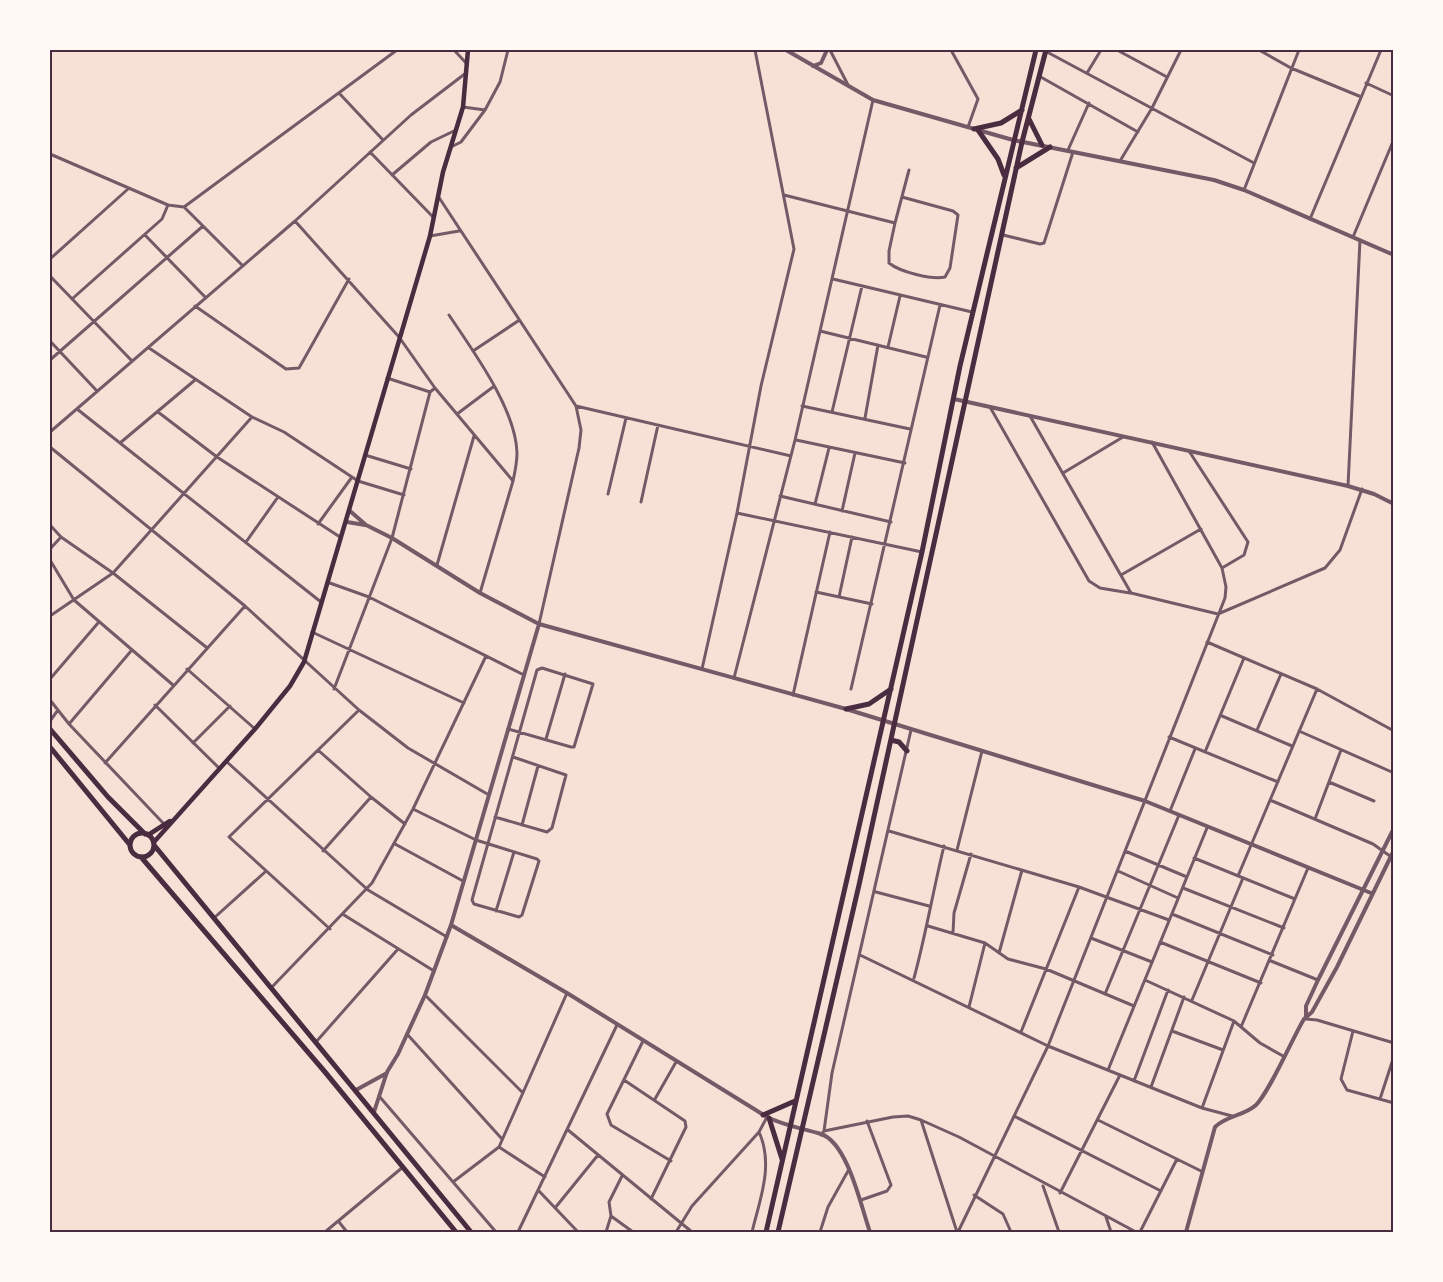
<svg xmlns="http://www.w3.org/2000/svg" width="1443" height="1282" font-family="Manrope,sans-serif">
	<rect width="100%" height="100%" fill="#f7e1d7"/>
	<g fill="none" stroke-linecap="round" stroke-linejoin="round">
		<path stroke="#755966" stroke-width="3" d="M454 50 467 64
			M830 50 848 85
			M951 50 978 99 968 127
			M1117 50 1167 77
			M1259 50 1291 68 1359 96
			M1047 52 1254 163
			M1087 73 1101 50
			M1039 76 1138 132
			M1366 83 1394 96
			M339 93 383 140
			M463 107 485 110 500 82 508 50
			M451 147 461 142 485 110
			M1068 150 1089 103
			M370 152 433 217
			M50 154 168 205 184 207 397 50
			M1120 161 1152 108 1181 50
			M392 175 431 142 456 130
			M1244 190 1299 50
			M784 195 895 223 909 170
			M438 196 576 406 581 430 579 448 539 624
			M184 207 243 266
			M1310 219 1381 50
			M295 221 399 337 435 388 513 481 480 593
			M895 223 889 251V263C900 272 932 280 945 277L950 268 958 215 953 211 902 197
			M145 235 206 298
			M1003 235 1040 244 1044 243 1073 152
			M430 236 459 231
			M1353 237 1394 139
			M50 259 128 189
			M50 276 132 361
			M833 279 972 312
			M72 299 162 219 168 205
			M195 306 286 369 299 368 349 279
			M449 315C473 351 516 409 517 453 517 463 515 472 513 481
			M820 331 926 357
			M50 341 97 391
			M888 347 900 296
			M149 348 252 417
			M473 351 518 321
			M50 360 203 226
			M387 378 430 392
			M576 406 791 456
			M802 406 910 429
			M990 407 1089 581 1100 588 1130 593
			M77 409 321 602
			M158 412 217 457 340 537
			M832 412 862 286
			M457 414 493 387
			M1030 416 1131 593 1218 614 1325 568 1340 550 1362 489
			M865 418 878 345
			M50 432 295 221 411 115 466 73
			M796 440 905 463
			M120 443 195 380
			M50 447 245 606 359 710 408 748 489 795
			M1189 451 1248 542 1244 555 1222 568
			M365 455 411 469
			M1063 473 1123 437
			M1348 486 1360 240
			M608 494 626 418
			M780 496 891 522
			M641 502 658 425
			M815 504 829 448
			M842 511 855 453
			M737 513 761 386 794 249 755 50
			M318 524 352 477
			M50 525 61 537 113 573 206 647
			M246 542 278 497
			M50 549 61 537
			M50 560 74 600 173 685
			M437 565 474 436
			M1121 575 1201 529
			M327 582 369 597 524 675
			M816 592 872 604
			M839 597 852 537
			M50 616 113 573 252 417 284 432 358 481 404 495
			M312 632 464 703
			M1207 642 1317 689 1394 731
			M131 651 69 724 164 824
			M187 669 255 729
			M702 669 737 513 922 552
			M734 678 795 440 873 100
			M50 679 98 623
			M334 689 392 538 430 392 435 388
			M851 689 940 305
			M793 695 830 532
			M50 700 69 724
			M155 705 220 769
			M1222 716 1292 746
			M50 721 58 710
			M1257 730 1281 674
			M1299 731 1394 773
			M1169 737 1278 782
			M546 739 565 674
			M193 743 230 706
			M318 750 371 797 405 824
			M1205 752 1244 658
			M227 762 368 890 447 937
			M105 763 245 606
			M1329 782 1374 801
			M1270 800 1373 844 1390 856
			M413 809 476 840 537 859 539 861 522 915 519 917 474 904 472 900C494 824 515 747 537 670L542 668 593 684 574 747H571L508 729
			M1170 811 1195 749
			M495 817 547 832 552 828 566 775 513 757
			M1315 819 1341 750
			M522 825 538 766
			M889 831 1079 887 1021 1032
			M395 844 463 881
			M957 850 982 751
			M323 851 371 797
			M1125 851 1187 877
			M1194 858 1295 899
			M1118 871 1178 898
			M1238 876 1317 689
			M1079 887 1169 920
			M1183 888 1284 928
			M876 892 929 906
			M496 911 514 852
			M1172 914 1273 955
			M344 915 434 971
			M214 918 265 872
			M928 926 985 943
			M330 929 229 837 359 710
			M953 933 954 913 971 854
			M1091 938 1152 962
			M1160 942 1261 983
			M999 953 1022 870
			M860 955 1048 1046 1202 1108 1232 1116
			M1271 961 1318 980
			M914 978C926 934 933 891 944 846
			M1145 980 1234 1021 1260 1043 1283 1056
			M272 987 372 883 413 809 486 656
			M1105 994 1179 815
			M425 995 523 1093
			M1192 1000 1243 878
			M969 1007 985 943 1008 959 1046 969 1134 1006
			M1306 1019 1317 1020 1394 1043
			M1241 1027 1308 868
			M1172 1031 1223 1050
			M1353 1031 1341 1079 1347 1090 1394 1103
			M407 1034 502 1139
			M643 1041 607 1114 611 1125 671 1161
			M316 1042 398 949
			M1108 1070 1207 828
			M624 1080 685 1121 686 1127 651 1199
			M1134 1081 1168 990
			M1151 1087 1184 997
			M379 1096 496 1232
			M655 1099 676 1062
			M1380 1099 1394 1056
			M1202 1108 1234 1021
			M1014 1116 1161 1191
			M921 1120 957 1232
			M1098 1120 1201 1171
			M568 1130 692 1232
			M824 1131 893 1117 908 1116 921 1120 959 1137 1136 1232
			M821 1135 824 1131 832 1073 911 730
			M499 1147 545 1177
			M453 1182 499 1147 567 993
			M1043 1186 1059 1232
			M539 1191 578 1232
			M1060 1193 1120 1075
			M974 1195 1003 1214 1011 1232
			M861 1200 887 1191 891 1185 867 1121
			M555 1208 598 1155
			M611 1216 633 1232
			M1106 1217 1111 1232
			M339 1222 347 1232
			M325 1232 403 1167
			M518 1232 617 1025
			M606 1232 611 1216 609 1202 622 1176
			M676 1232 692 1206 759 1132 767 1117
			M752 1232C760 1199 774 1165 759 1132
			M820 1232 828 1207 848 1171
			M958 1232 1048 1046 1225 598 1226 587 1222 568 1152 442
			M1140 1232 1177 1159"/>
		<path stroke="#755966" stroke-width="4" d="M786 50 873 100 1013 140 1214 180 1244 190 1394 255
			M813 66 821 63 827 50
			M954 399 1348 486 1374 494 1394 504
			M350 511 366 525 392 538 480 593 539 624 846 709 1145 801 1371 893
			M347 522 365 525
			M451 925 567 993 767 1117C785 1126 802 1128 821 1134 848 1143 861 1207 870 1232
			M1306 1016V1006L1318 980 1394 828
			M356 1090 387 1073
			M374 1112 387 1072 398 1054 425 995 451 925 539 624
			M1186 1232 1215 1127C1227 1115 1244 1116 1256 1105 1270 1091 1292 1039 1304 1019L1312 1012 1337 967 1394 850"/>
		<path stroke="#4a2c40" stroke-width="4.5" d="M148 835 170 821
			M154 842 255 729 290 686 304 662 430 236 443 172 463 107 468 50"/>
		<path stroke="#4a2c40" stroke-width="5" d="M1029 119 1042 145
			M974 129 1001 123 1022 110
			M978 130 998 159 1004 175
			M1016 168 1050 147
			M846 709 869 704 891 689
			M891 740 899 742 907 751
			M763 1115 795 1101
			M769 1118 782 1159
			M766 1232 922 552 960 366 1036 50
			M778 1232 859 885 1022 142 1046 50"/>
		<path stroke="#4a2c40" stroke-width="5" d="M50 729 108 797 145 834
			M50 747 130 845
			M130 845a12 12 0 1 1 24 0a12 12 0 1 1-24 0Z
			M154 845 471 1232
			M141 857 325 1072 456 1232"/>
	</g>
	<rect width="1443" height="1282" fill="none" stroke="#fffaf5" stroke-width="102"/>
	<rect x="51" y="51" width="1341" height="1180" fill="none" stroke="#4a2c40" stroke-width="2"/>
</svg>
